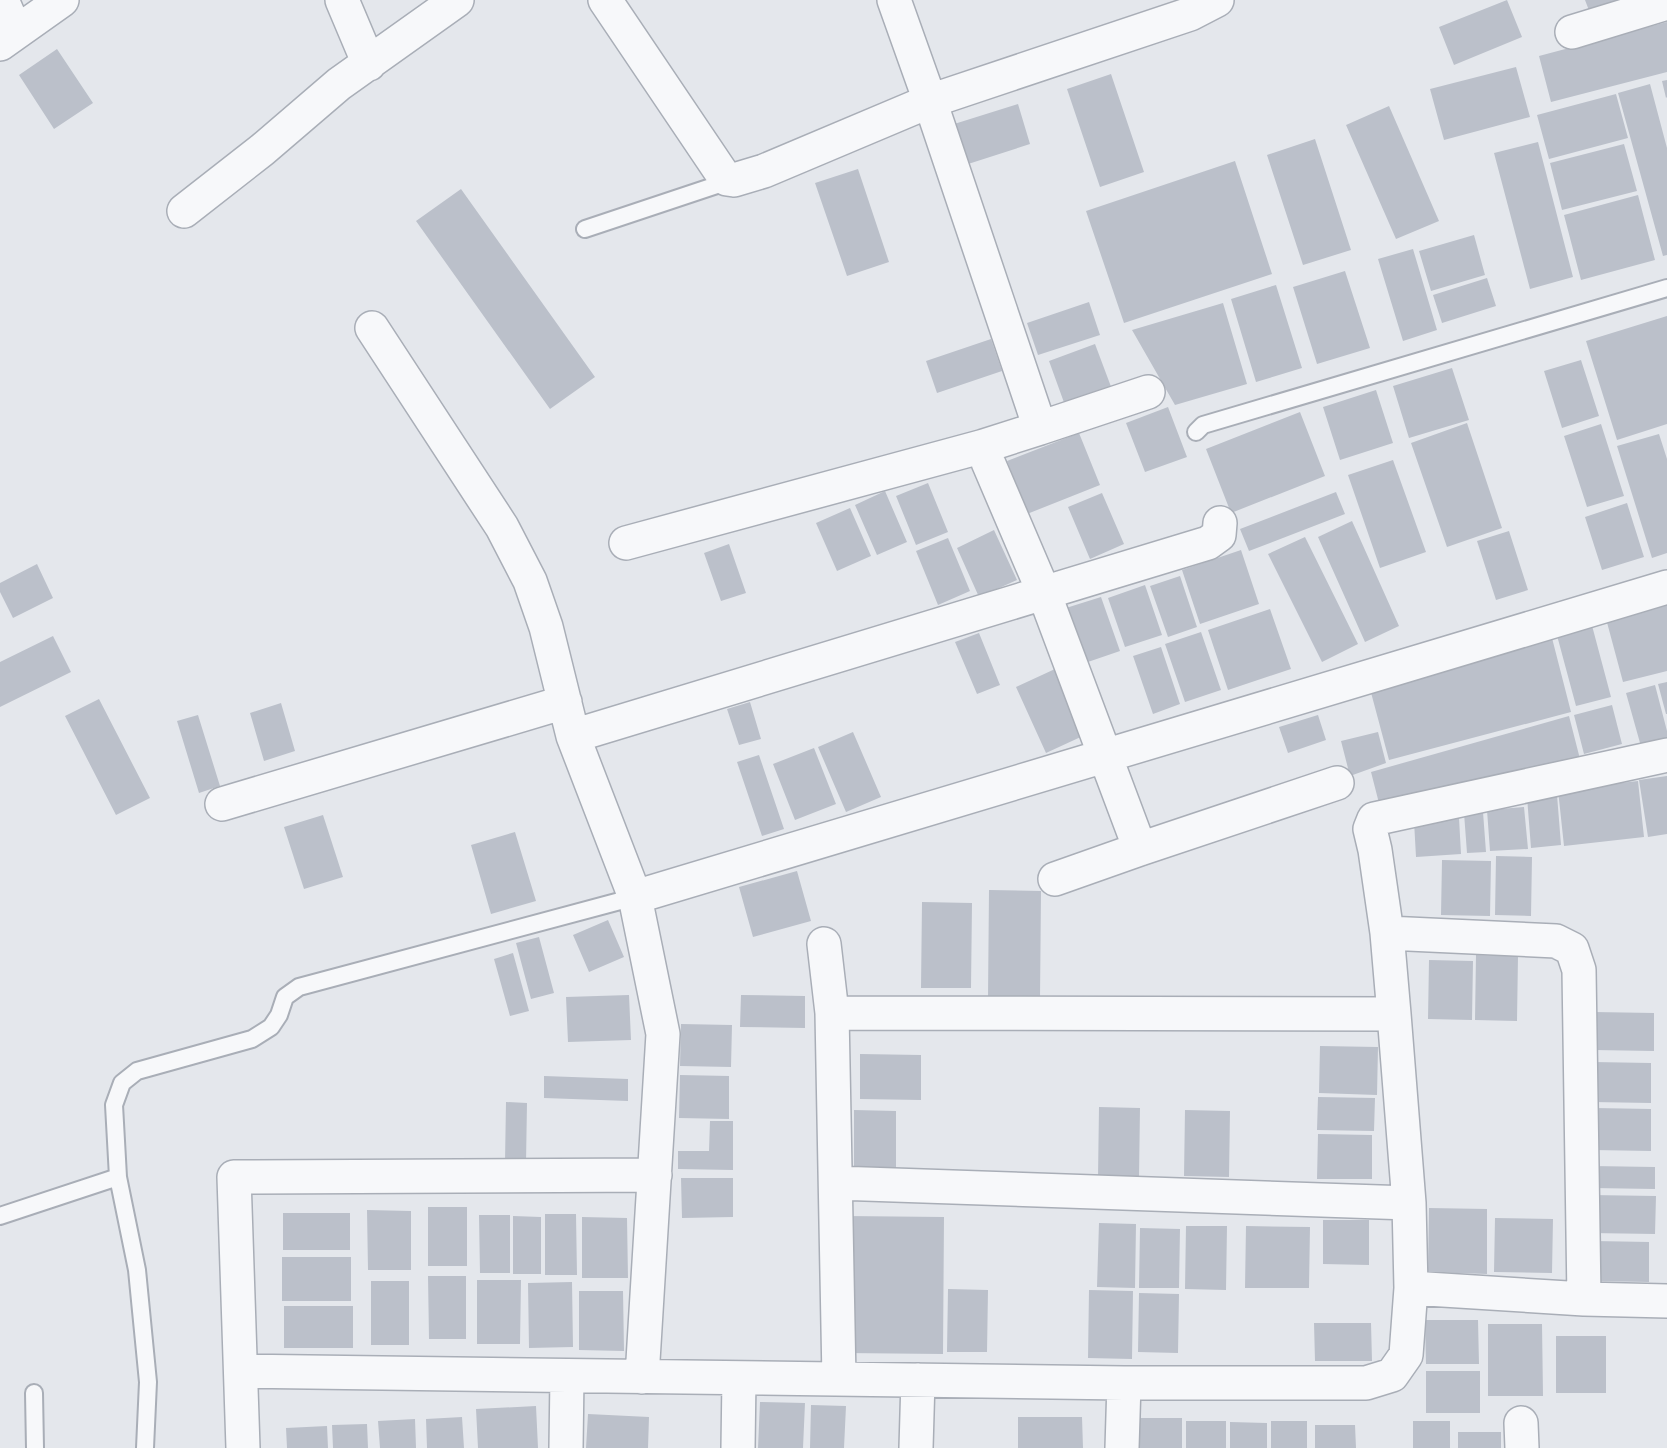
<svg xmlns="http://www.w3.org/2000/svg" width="1667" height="1448" font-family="Manrope,sans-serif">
	<rect width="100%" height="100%" fill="#e4e7ec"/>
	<path fill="#bbc0ca" d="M1507 0 1522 37 1454 65 1439 27Z
		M1585 0H1650L1593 21Z
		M1667 22V72L1551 102 1539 56Z
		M57 49 93 103 54 129 19 75Z
		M1516 67 1530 117 1444 140 1430 89Z
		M1111 74 1144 172 1100 187 1067 89Z
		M1667 80V97L1666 98 1662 81Z
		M1650 84 1667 148V255L1663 256 1618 93Z
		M1616 94 1628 138 1549 159 1537 115Z
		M1018 104 1030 144 965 165 951 125Z
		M1389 106 1439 221 1396 239 1346 125Z
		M1315 139 1351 250 1303 265 1267 155Z
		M1538 142 1573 277 1530 289 1494 153Z
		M1624 144 1637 191 1562 210 1550 163Z
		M1235 161 1272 274 1124 323 1086 211Z
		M858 169 889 262 847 276 815 183Z
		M461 189 595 377 550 409 416 221Z
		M1638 195 1655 260 1581 280 1564 215Z
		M1474 235 1485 275 1431 291 1419 251Z
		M1413 249 1437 330 1403 341 1378 259Z
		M1345 271 1370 348 1317 364 1293 287Z
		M1487 278 1496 306 1442 323 1433 295Z
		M1276 285 1302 368 1256 382 1231 299Z
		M1089 302 1100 335 1038 355 1027 323Z
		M1223 303 1247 384 1175 405 1132 330Z
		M1667 316V424L1617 440 1586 341Z
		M991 339 1002 371 937 393 926 361Z
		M1095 344 1113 392 1066 408 1049 361Z
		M1581 360 1599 416 1562 428 1544 371Z
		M1452 368 1469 420 1409 438 1393 386Z
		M1376 390 1393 443 1340 460 1323 407Z
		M1168 407 1187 457 1145 472 1126 423Z
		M1300 412 1325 476 1231 513 1206 449Z
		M1467 423 1502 528 1447 547 1411 443Z
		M1601 424 1624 496 1587 507 1564 436Z
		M1079 433 1100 485 1027 514 1007 461Z
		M1659 434 1667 459V553L1652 558 1617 446Z
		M1393 460 1426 552 1380 568 1348 475Z
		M928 483 948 532 916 545 896 496Z
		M885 491 907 542 877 555 855 505Z
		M1336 492 1345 514 1249 551 1240 529Z
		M1102 493 1124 544 1090 559 1068 507Z
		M1627 503 1644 557 1602 570 1585 517Z
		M850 508 871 556 837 571 816 523Z
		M1352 521 1399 626 1365 642 1318 537Z
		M994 530 1017 580 979 597 957 548Z
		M1509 531 1528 590 1496 600 1477 541Z
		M1305 537 1358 644 1322 662 1268 554Z
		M948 538 970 591 938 605 916 551Z
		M729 544 746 593 721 601 704 553Z
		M1241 550 1259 604 1200 624 1182 570Z
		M37 564 53 598 13 618 0 592V583Z
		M1180 576 1197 627 1168 637 1150 586Z
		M1145 585 1162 635 1125 647 1108 598Z
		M1101 597 1120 651 1085 663 1066 608Z
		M1667 599V671L1623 682 1605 615Z
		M1270 609 1291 669 1228 690 1208 630Z
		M1590 618 1611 697 1576 706 1555 628Z
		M1201 632 1221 690 1185 702 1165 644Z
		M979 633 1000 685 977 694 955 642Z
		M53 636 71 672 0 707V662Z
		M1552 638 1571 712 1389 760 1369 685Z
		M1161 647 1180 704 1153 714 1133 656Z
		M1055 669 1085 735 1046 753 1016 687Z
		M1667 682V714H1666L1658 684Z
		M1655 685 1667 731V743L1642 750 1626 693Z
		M99 699 150 798 116 815 65 716Z
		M750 702 761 739 739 745 727 709Z
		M281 703 295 751 264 761 250 713Z
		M1612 705 1622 744 1584 754 1574 715Z
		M198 715 220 786 199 793 177 721Z
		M1318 715 1326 740 1288 753 1279 727Z
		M1569 716 1580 759 1381 811 1371 772Z
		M853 732 881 797 846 812 818 747Z
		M1378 732 1386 763 1350 776 1341 741Z
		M814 748 836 804 795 820 773 764Z
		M759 755 784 829 762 836 737 762Z
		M1667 776V834L1648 837 1639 780Z
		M1638 781 1644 837 1564 846 1558 790Z
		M1557 795 1561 845 1531 848 1527 797Z
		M1524 807 1528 849 1490 851 1487 810Z
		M1483 812 1486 852 1467 853 1464 813Z
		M323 815 343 877 304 889 284 827Z
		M1459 818 1461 854 1416 857 1414 821Z
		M515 832 536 901 491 914 471 845Z
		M1496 856 1532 857 1531 916 1495 915Z
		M1442 860 1491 861 1490 916 1441 915Z
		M797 871 811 921 753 937 739 887Z
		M989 890 1041 891 1040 998 988 997Z
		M922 902 972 903 971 988H921Z
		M608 920 624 957 589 972 573 935Z
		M539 937 554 993 531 999 516 943Z
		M513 953 529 1011 510 1016 494 959Z
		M1476 955 1518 956 1517 1021 1475 1020Z
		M1429 960 1473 961 1472 1020 1428 1019Z
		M629 995 631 1040 568 1042 566 997Z
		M741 995 805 996V1028L740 1027Z
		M1594 1012 1654 1013V1051L1594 1050Z
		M681 1024 732 1025 731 1067 680 1066Z
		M1320 1046 1378 1047 1377 1095 1319 1093Z
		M860 1054 921 1055V1100L860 1099Z
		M1593 1062 1651 1063V1103L1592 1102Z
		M680 1075 729 1076V1119L679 1118Z
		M544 1076 628 1079V1101L544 1098Z
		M1318 1097 1375 1098 1374 1131 1317 1130Z
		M506 1102 527 1103 526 1163 505 1162Z
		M1099 1107 1140 1108 1139 1178 1098 1177Z
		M1594 1108 1651 1109V1151L1593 1150Z
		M854 1110 896 1111V1175L854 1174Z
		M1185 1110 1230 1111 1229 1177 1184 1176Z
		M710 1121H733V1170L678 1169V1151H709Z
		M1318 1134 1372 1135V1179H1317Z
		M1592 1166 1655 1167V1189L1592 1188Z
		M681 1178H733V1217L682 1218Z
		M1591 1195 1656 1196 1655 1234 1590 1233Z
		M428 1207H467V1266H428Z
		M1429 1208 1487 1209V1274L1428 1272Z
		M367 1210 411 1211V1270H368Z
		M283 1213H350V1250H283Z
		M545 1214H576L577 1275H545Z
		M479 1215H510V1273H480Z
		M513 1216 541 1217V1274H513Z
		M845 1216 944 1217 943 1354 844 1353Z
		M582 1217 627 1218 628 1278H582Z
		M1495 1218 1553 1219 1552 1273 1494 1272Z
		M1323 1220H1369V1265L1323 1264Z
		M1099 1223 1136 1224 1135 1288 1097 1287Z
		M1186 1226H1227L1226 1290 1185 1289Z
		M1246 1226 1310 1227 1309 1288H1245Z
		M1140 1228 1180 1229 1179 1288H1139Z
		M1594 1241 1649 1242V1282L1593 1281Z
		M282 1257H351V1301H282Z
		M428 1276H466V1339H429Z
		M477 1280H521L520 1344H477Z
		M371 1281H409V1345H371Z
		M572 1282 573 1347 529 1348 528 1283Z
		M948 1289 988 1290 987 1352H947Z
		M1089 1290 1133 1291 1132 1359 1088 1358Z
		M579 1291H623L624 1351 579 1350Z
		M1139 1293 1179 1294 1178 1353 1138 1352Z
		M284 1306H353V1348H284Z
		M1425 1320H1478L1479 1364H1426Z
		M1314 1323H1371L1372 1361H1315Z
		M1488 1324H1542L1543 1396H1488Z
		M1556 1336H1606V1393H1556Z
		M1426 1371H1480V1413H1426Z
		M760 1402 805 1403 803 1448H758Z
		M811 1405 846 1406 844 1448H810Z
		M536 1406 538 1448H478L476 1409Z
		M588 1414 649 1417 648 1448H586Z
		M462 1417 464 1448H427L426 1419Z
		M1018 1417H1082L1083 1448H1018Z
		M1140 1418H1182V1448H1140Z
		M415 1419 416 1448H380L378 1421Z
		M1186 1421H1226V1448H1186Z
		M1271 1421H1307V1448H1271Z
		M1413 1421H1450V1448H1413Z
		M1230 1422 1267 1423V1448H1230Z
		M367 1424 368 1448H333L332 1425Z
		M1315 1425H1355L1356 1448H1315Z
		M327 1426 328 1448H287L286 1428Z
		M1458 1432H1501V1448H1458Z"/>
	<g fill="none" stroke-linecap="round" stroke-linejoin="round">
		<g stroke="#a9aeb7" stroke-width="20">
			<path id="lane" d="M585 229 732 180
				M1196 432 1203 425 1667 288
				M0 1216 118 1177
				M34 1393 35 1448
				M145 1448 148 1382 137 1270 118 1177 114 1105 122 1083 137 1071 252 1039 271 1027 279 1015 285 997 299 987 635 897"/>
		</g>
		<g stroke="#a9aeb7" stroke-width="36">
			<path id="street" d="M2 0 16 32
				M342 0 369 64
				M605 0 723 175 727 179 734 180 764 171 930 101 1190 14 1217 0
				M894 0 930 101 1040 428 984 446 988 462 1044 593 1140 849
				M1572 32 1667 3
				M0 44 62 0
				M184 211 262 150 339 84 457 0
				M372 328 502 527 530 581 546 627 573 736 635 897 663 1034 642 1377
				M1040 428 1148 392
				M626 543 984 446
				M573 736 1208 543 1219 535 1220 523
				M222 804 565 702
				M1055 879 1140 849 1337 783
				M635 897 1667 587
				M1387 933 1556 941 1572 949 1579 970 1584 1299
				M824 944 832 1013 1394 1014
				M832 1013 839 1379
				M836 1183 1409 1203
				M1411 1288 1584 1299 1667 1301
				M241 1371 1124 1383H1366L1392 1375 1406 1355 1411 1288 1409 1203 1394 1014 1387 933 1375 850 1370 829 1374 819 1667 755
				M1521 1423 1522 1448
				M243 1448 234 1177 655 1175
				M566 1448 567 1376
				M738 1448 739 1378
				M916 1448 918 1380
				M1122 1448 1124 1383"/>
		</g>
		<use href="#lane" stroke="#f7f8fa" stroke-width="16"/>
		<use href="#street" stroke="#f7f8fa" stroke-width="33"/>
	</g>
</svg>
